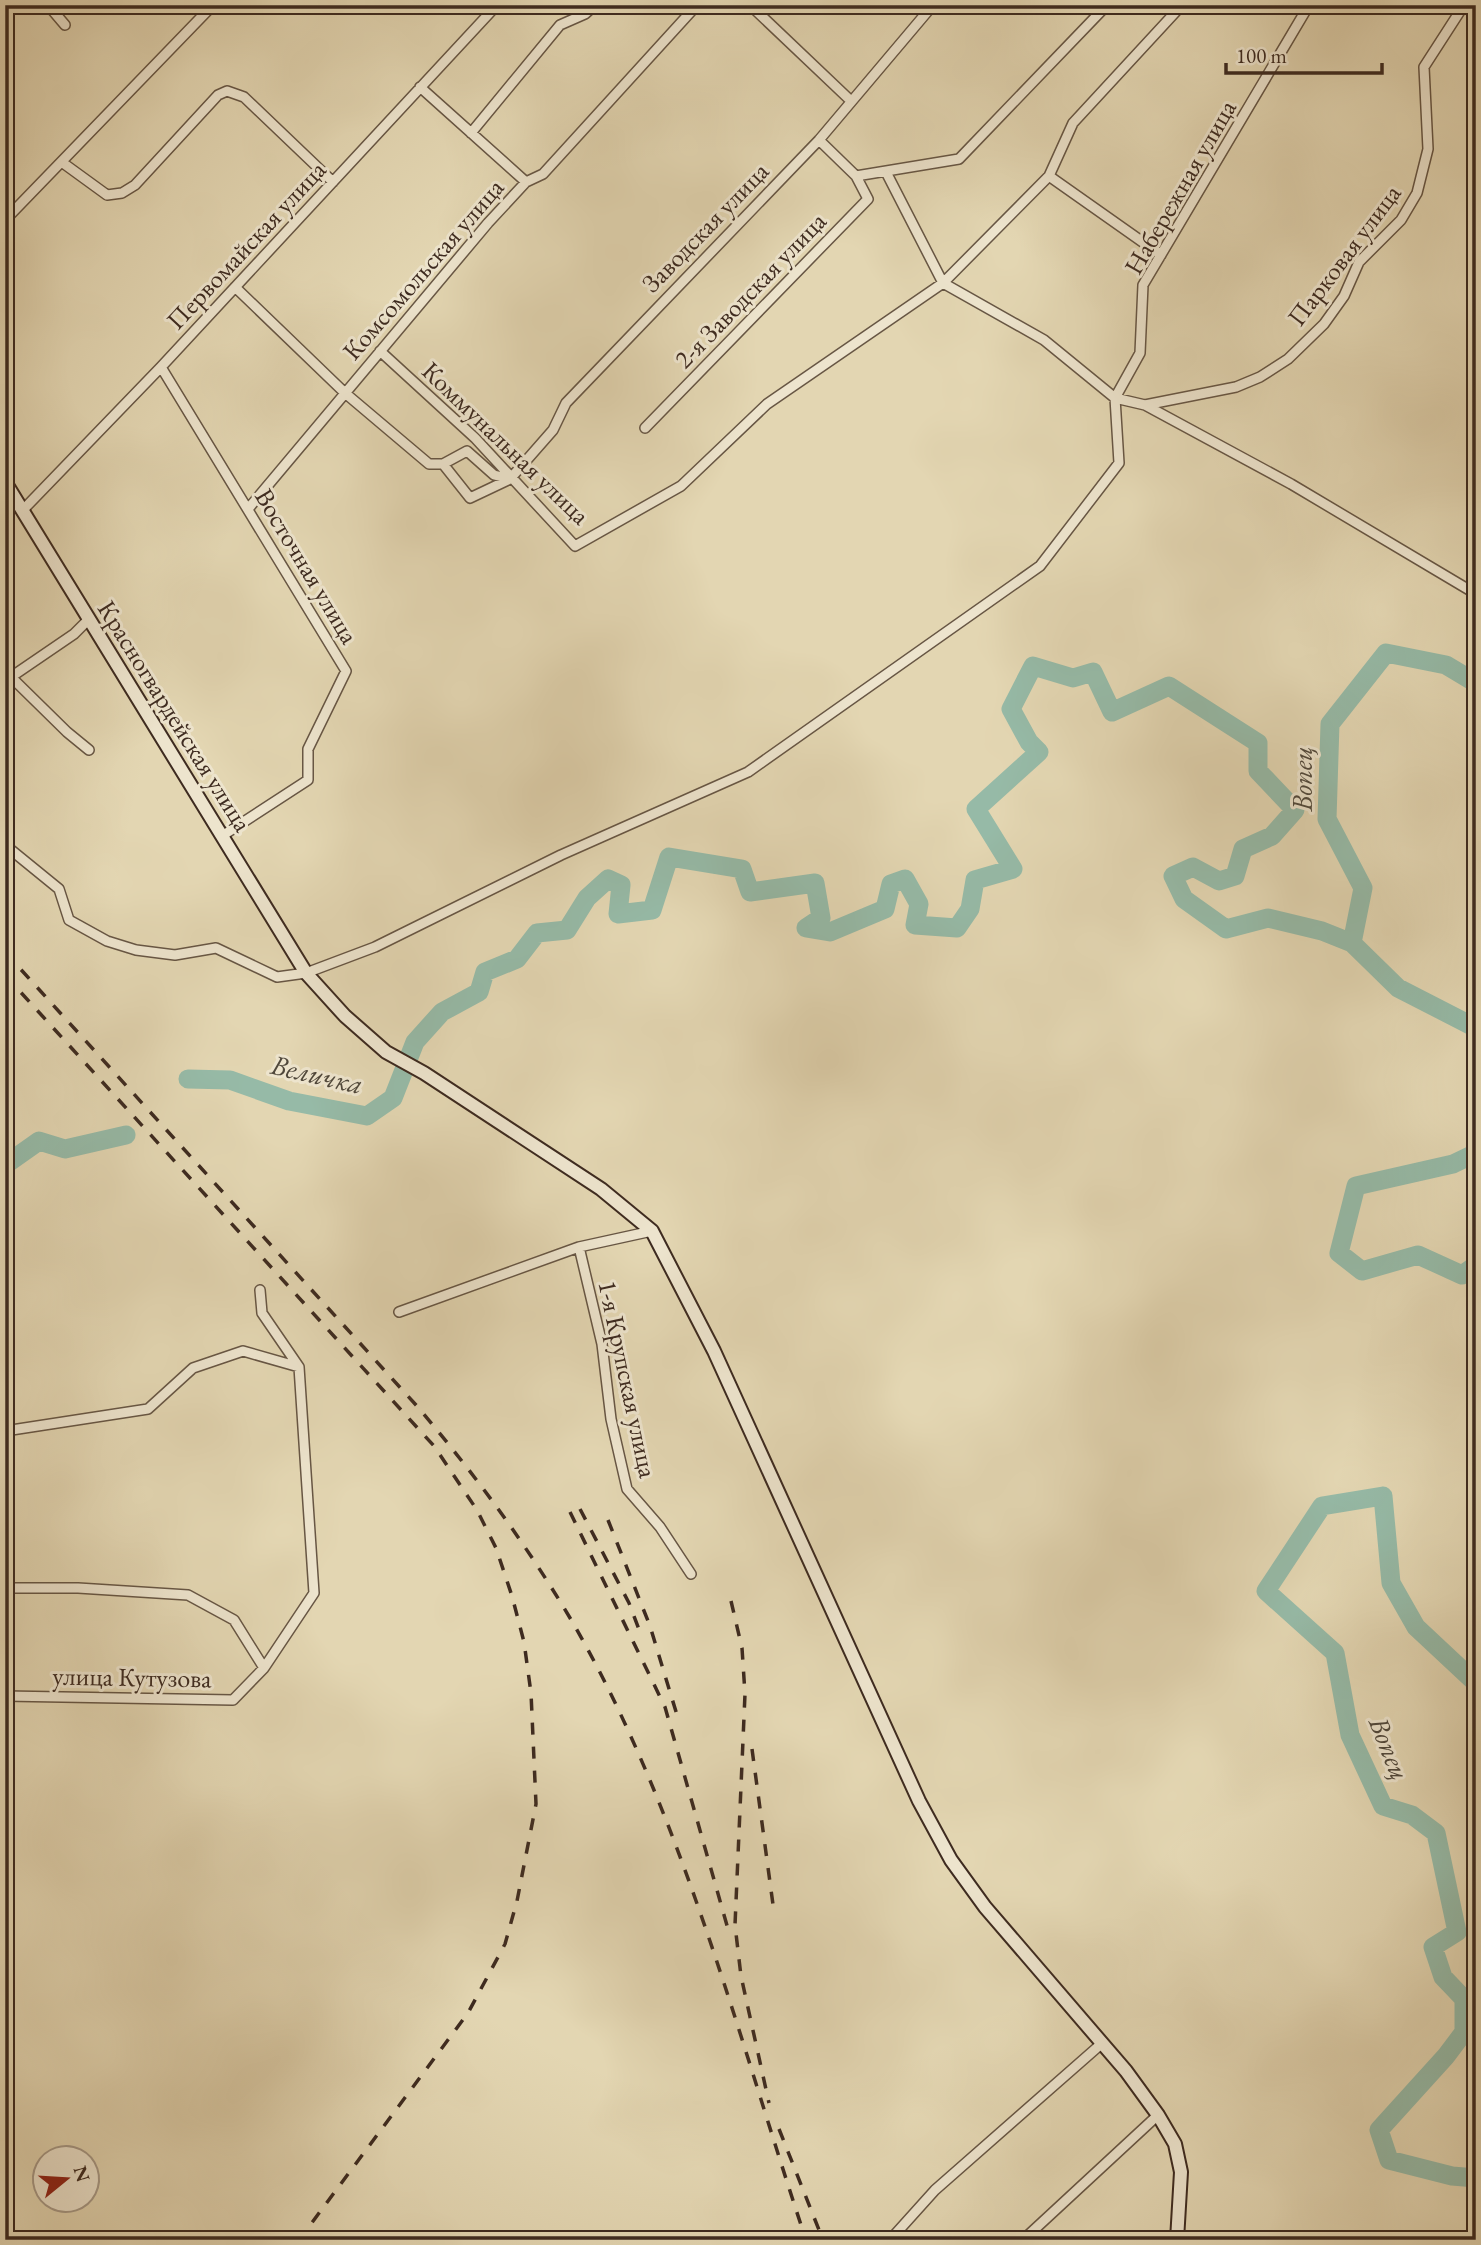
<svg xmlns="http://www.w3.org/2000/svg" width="1481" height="2245" font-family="'EB Garamond',serif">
	<rect width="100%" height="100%" fill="#e3d6b2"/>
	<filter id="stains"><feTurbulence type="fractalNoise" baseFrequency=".00286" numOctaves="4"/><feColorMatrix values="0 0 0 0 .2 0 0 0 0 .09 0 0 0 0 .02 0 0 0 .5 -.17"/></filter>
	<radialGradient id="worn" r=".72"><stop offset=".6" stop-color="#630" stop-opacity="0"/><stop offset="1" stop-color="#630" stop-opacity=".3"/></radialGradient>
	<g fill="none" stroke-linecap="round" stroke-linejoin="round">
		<path stroke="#96baa7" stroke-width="19" d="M1476 683 1446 665 1386 653 1330 724 1327 819 1363 888 1352 943 1398 988 1476 1028
			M188 1079 230 1080 289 1101 367 1116 393 1098 415 1042 442 1012 479 992 485 972 517 959 537 933 567 930 587 898 608 879 621 885 618 914 652 910 669 857 742 869 750 892 815 883 821 918 806 928 830 932 885 909 891 884 905 879 919 904 915 925 957 928 970 909 975 880 1013 869 976 809 1039 752 1029 742 1011 709 1033 666 1073 678 1093 672 1112 712 1169 686 1258 743V771L1295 810 1272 836 1243 849 1235 876 1219 881 1193 867 1173 876 1184 899 1226 929 1268 918 1322 931 1352 943
			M1476 1153 1453 1164 1356 1186 1339 1253 1362 1271 1418 1255 1462 1275 1476 1265
			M5 1165 39 1141 65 1149 126 1135
			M1476 1683 1416 1627 1391 1583 1383 1496 1322 1506 1266 1591 1335 1653 1350 1735 1383 1806 1412 1815 1436 1833 1457 1932 1433 1947 1443 1977 1464 1999V2032L1446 2056 1379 2130 1389 2160 1452 2176 1476 2178"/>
		<g stroke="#675644" stroke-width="12">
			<path id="street" d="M48 5 65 25
				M750 5 850 100
				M420 87 526 182
				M471 133 560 25 585 14 595 5
				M819 140 856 176 959 159 1107 5
				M63 163 107 195 122 193 135 185 218 95 227 91 244 97 333 182
				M886 172 943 283 1049 176 1073 123 1182 5
				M1049 176 1161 255
				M5 220 213 5
				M235 287 345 393 429 464H443L470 498 510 479 494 475 467 451 443 464
				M380 351 475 438 575 546 681 486 767 404 943 283 1044 340 1115 398 1145 405 1236 387 1260 377 1288 359 1324 324 1344 296 1359 262 1401 220 1417 193 1428 149 1424 67 1464 5
				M161 367 346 671 308 749V780L222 836
				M1145 405 1291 484 1476 594
				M645 428 868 199 856 176
				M510 479 553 430 566 403 819 140 933 5
				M248 509 488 223 526 182 543 174 697 5
				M22 511 161 367 497 5
				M11 677 67 732 89 750
				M5 685 11 677 74 634 89 619
				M5 845 59 889 69 920 107 941 136 950 175 955 216 948 277 977 306 973 375 947 561 855 748 772 1040 566 1119 463 1115 398 1140 353 1143 285 1309 5
				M652 1231 579 1247 602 1344 611 1419 627 1489 660 1527 691 1574
				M399 1312 579 1247
				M5 1431 148 1409 193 1368 243 1351 299 1367
				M5 1588H78L188 1595 234 1620 264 1668
				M5 1696 233 1700 264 1668 314 1593 299 1367 262 1313 260 1290
				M890 2240 935 2190 1100 2045
				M1023 2240 1158 2115"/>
		</g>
		<g stroke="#3e2b20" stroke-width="16">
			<path id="secondary" d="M5 482 306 973 345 1016 386 1052 424 1073 601 1189 652 1231 714 1351 919 1801 951 1860 985 1907 1126 2071 1158 2115 1175 2144 1181 2172 1177 2240"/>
		</g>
		<use href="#street" stroke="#ede4cd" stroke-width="9"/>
		<use href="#secondary" stroke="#ede4cd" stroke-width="12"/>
		<path stroke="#3e2b20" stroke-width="3.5" stroke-dasharray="12 12" stroke-linecap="butt" d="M5 952 416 1405C474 1473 527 1545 573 1623 681 1810 738 2036 806 2240
			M5 975 434 1446 477 1510 496 1548 512 1596 524 1642 531 1693 536 1804 517 1901 505 1944 468 2013 299 2240
			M580 1509 629 1603 640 1632
			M570 1512 665 1707 730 1936
			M608 1520 650 1626 677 1715
			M731 1601 742 1648 745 1694 735 1925 741 1976 769 2103
			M752 1749 774 1912
			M779 2129 823 2240"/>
	</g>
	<g text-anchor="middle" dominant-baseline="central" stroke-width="6" stroke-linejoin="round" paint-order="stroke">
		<g font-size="26" fill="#3e2b20" stroke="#ede4cd">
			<text transform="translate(1180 187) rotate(-60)">Набережная улица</text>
			<text transform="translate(705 227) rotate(-46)">Заводская улица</text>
			<text transform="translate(246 245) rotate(-47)">Первомайская улица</text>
			<text transform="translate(1344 255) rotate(-53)">Парковая улица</text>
			<text transform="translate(423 269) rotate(-49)">Комсомольская улица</text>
			<text transform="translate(750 290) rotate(-46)">2-я Заводская улица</text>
			<text transform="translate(506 443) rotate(44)">Коммунальная улица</text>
			<text transform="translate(307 566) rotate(59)">Восточная улица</text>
			<text transform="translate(175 716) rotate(58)">Красногвардейская улица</text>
			<text transform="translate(628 1379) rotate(78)">1-я Крупская улица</text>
			<text transform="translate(132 1677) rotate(1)">улица Кутузова</text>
		</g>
		<g font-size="28" font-style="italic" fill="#50483b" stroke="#ede4cd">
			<text transform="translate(1302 779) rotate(-90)">Вопец</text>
			<text transform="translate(317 1074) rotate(13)">Величка</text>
			<text transform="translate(1390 1748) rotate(68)">Вопец</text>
		</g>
	</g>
	<rect width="1481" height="2245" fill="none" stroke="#e3d6b2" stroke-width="28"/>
	<rect x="7" y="7" width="1467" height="2231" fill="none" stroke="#3e2b20" stroke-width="3.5"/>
	<rect x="14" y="14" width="1453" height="2217" fill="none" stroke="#3e2b20" stroke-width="2"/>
	<g transform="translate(66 2179) rotate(72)"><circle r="33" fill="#ede4cd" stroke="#a79a88" stroke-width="2"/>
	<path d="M0-5L12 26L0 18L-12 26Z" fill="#8f2418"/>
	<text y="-10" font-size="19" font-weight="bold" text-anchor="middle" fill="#3e2b20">N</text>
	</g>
	<path d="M1226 63v10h156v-10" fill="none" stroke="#3e2b20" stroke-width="3.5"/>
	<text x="1236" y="63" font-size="21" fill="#3e2b20" stroke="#ede4cd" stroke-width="5" paint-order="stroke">100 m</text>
	<rect width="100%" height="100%" filter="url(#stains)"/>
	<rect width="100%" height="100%" fill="url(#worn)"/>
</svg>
